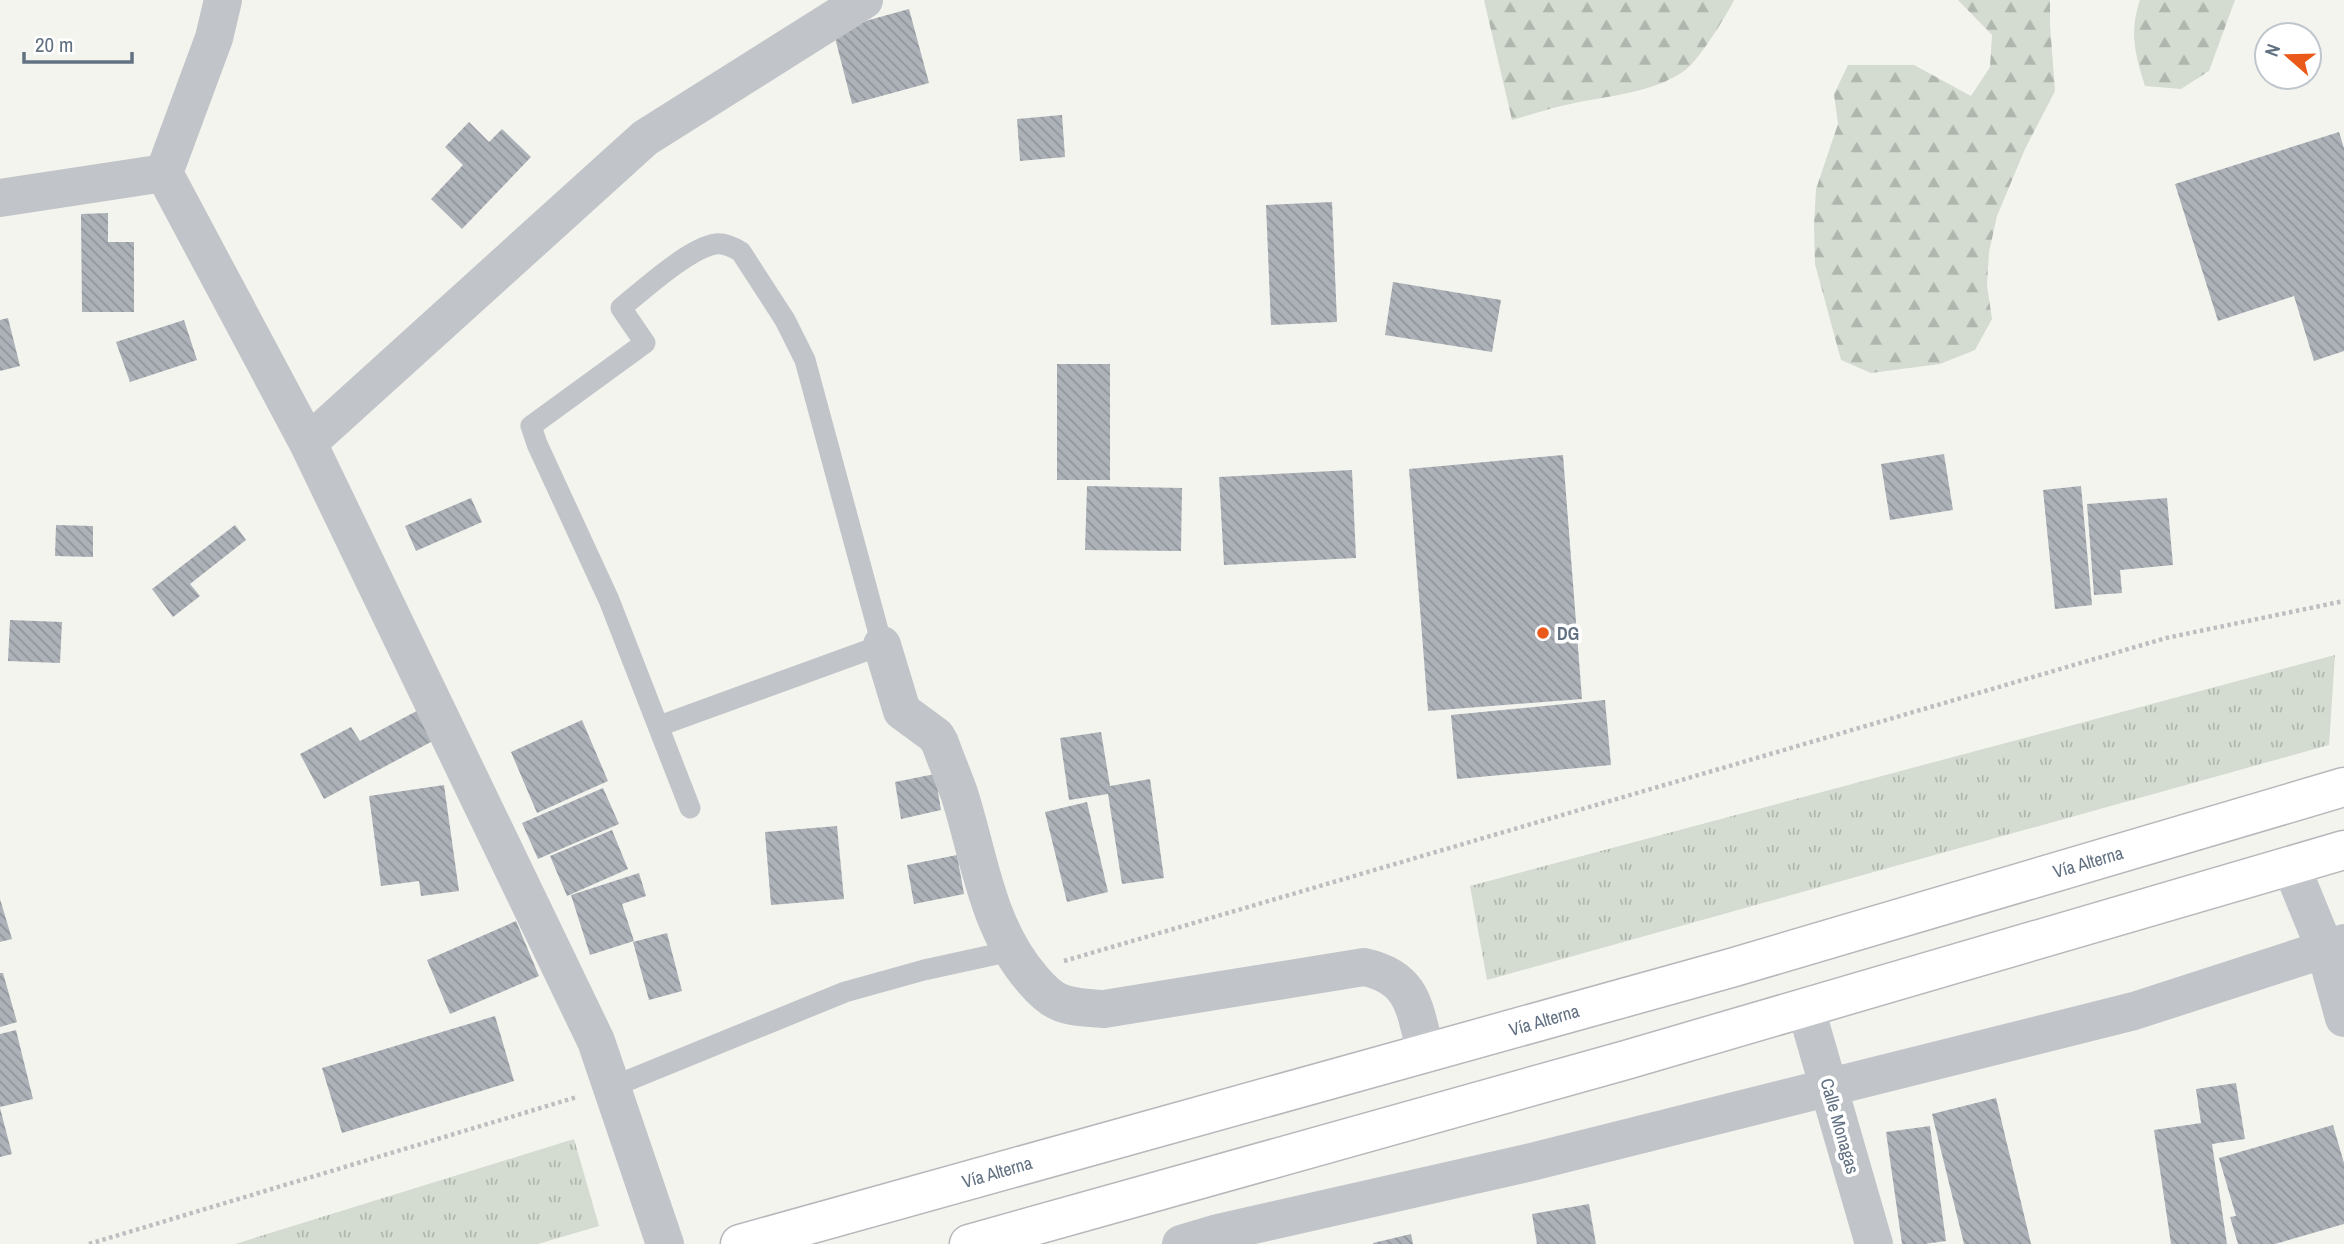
<svg xmlns="http://www.w3.org/2000/svg" width="2344" height="1244" font-family="'Archivo Narrow',sans-serif">
	<defs>
		<pattern id="grass-tufts" width="24" height="20" patternUnits="userSpaceOnUse" patternTransform="scale(1.75)"><rect width="24" height="20" fill="#d4dbd0"/><path d="M3 7l-1-3M5 7V3M7 7l1-3M15 17l-1-3M17 17v-4M19 17l1-3" fill="none" stroke="#afb6ae"/></pattern>
		<pattern id="forest-firs" width="22" height="20" patternUnits="userSpaceOnUse" patternTransform="scale(1.75)"><rect width="22" height="20" fill="#d4dbd0"/><path d="M5 1l3.5 6h-7zM16 11l3.5 6h-7z" fill="#afb6ae"/></pattern>
		<pattern id="building-back-hatch" width="6" height="6" patternUnits="userSpaceOnUse" patternTransform="scale(1.75)"><rect width="6" height="6" fill="#acb2b8"/><path d="M-1 5l2 2M0 0l6 6M5-1l2 2" fill="none" stroke="#8f959b"/></pattern>
	</defs>
	<rect width="100%" height="100%" fill="#f4f4ef"/>
	<path fill="url(#grass-tufts)" d="M2335 655 2329 745 1487 980 1470 886Z
		M574 1139 599 1226 538 1244H235Z"/>
	<path fill="url(#forest-firs)" d="M1484 0H1734C1727 15 1697 63 1684 71 1652 93 1612 95 1575 103 1554 107 1533 114 1512 120Z
		M1958 0H2050V25L2055 91 2025 149 1997 216 1989 252 1987 285 1992 319 1975 350 1940 364 1871 373 1841 360 1815 264 1814 225 1816 189 1838 124 1834 94 1848 65H1914L1971 96 1990 67 1992 35Z
		M2140 0H2235L2209 71 2181 89 2145 86C2135 54 2129 33 2140 0Z"/>
	<path fill="url(#building-back-hatch)" d="M909 9 929 83 852 104 833 30Z
		M1062 115 1065 157 1020 161 1017 119Z
		M469 122 489 142 502 129 531 157 462 229 431 199 463 165 445 147Z
		M2339 132 2344 148V351L2314 361 2294 296 2218 321 2175 184Z
		M1332 202 1337 322 1271 325 1266 205Z
		M108 213V242H134V312H82L81 214Z
		M1393 282 1501 300 1492 352 1385 335Z
		M8 318 20 366 0 371V320Z
		M184 320 197 360 130 382 116 342Z
		M1057 364H1110V480H1057Z
		M1944 454 1953 510 1890 520 1881 464Z
		M1563 455 1582 699 1428 711 1409 469Z
		M1352 470 1356 558 1224 565 1219 477Z
		M1087 486 1182 488 1181 551 1085 550Z
		M2081 486 2092 605 2055 609 2043 490Z
		M471 498 482 522 416 551 405 526Z
		M2167 498 2173 565 2120 570 2122 593 2094 595 2087 504Z
		M56 525 93 526V557L55 556Z
		M235 525 246 540 190 584 200 596 173 617 152 589Z
		M10 620 62 622 60 663 8 661Z
		M1605 700 1611 765 1457 779 1451 715Z
		M428 705 444 735 324 799 300 754 351 727 360 741Z
		M582 720 608 781 537 813 511 752Z
		M1101 732 1110 786 1150 779 1164 878 1122 884 1108 794 1069 800 1060 738Z
		M935 774 941 810 901 819 895 782Z
		M444 785 459 891 421 896 419 881 381 886 369 796Z
		M603 788 619 824 538 859 522 823Z
		M1087 802 1108 892 1067 902 1045 812Z
		M837 826 844 899 771 905 765 832Z
		M612 830 628 869 567 896 550 856Z
		M957 855 964 894 914 904 907 865Z
		M639 873 646 896 622 904 634 941 590 955 571 895Z
		M0 899 12 939 0 942Z
		M516 921 539 976 450 1014 427 960Z
		M667 933 682 991 649 1000 633 942Z
		M0 973H3L17 1022 0 1027Z
		M495 1016 514 1081 342 1133 322 1068Z
		M16 1030 33 1099 0 1107V1034Z
		M2236 1083 2245 1139 2212 1144 2227 1244H2171L2154 1130 2201 1123 2196 1089Z
		M1996 1098 2031 1244H1964L1932 1114Z
		M0 1108 12 1154 0 1157Z
		M2333 1125 2344 1163V1224L2275 1244H2238L2230 1217 2236 1216 2219 1158Z
		M1930 1126 1946 1241 1925 1244H1902L1886 1132Z
		M1589 1204 1596 1244H1537L1532 1214Z
		M1411 1234 1413 1244H1373V1243Z"/>
	<g fill="none" stroke-linecap="round" stroke-linejoin="round">
		<g stroke="#b6b8bb" stroke-width="41">
			<path id="trunk" d="M740 1244 1731 968 2344 787
				M969 1244 1626 1060 2344 850"/>
		</g>
		<path stroke="#bdbec0" stroke-width="4.5" stroke-dasharray="3.5 3.5" stroke-linecap="butt" d="M1064 961 2166 638 2344 601
			M89 1244 577 1097"/>
		<path stroke="#c1c4c8" stroke-width="21" d="M659 726 882 645 805 360 785 320 741 252C733 247 725 243 716 244 690 247 642 291 621 308L645 343 531 426 537 444 609 600 690 808
			M612 1087 845 992 924 970 1011 951"/>
		<path stroke="#c1c4c8" stroke-width="38" d="M164 173 308 443 596 1041 665 1244
			M0 198 164 173 214 38 223 0
			M308 443 645 138 864 0
			M882 645 902 711 936 736 940 743C946 760 953 776 959 793 980 858 986 926 1033 980 1039 987 1047 996 1057 1001 1071 1008 1088 1008 1104 1009L1364 967C1415 978 1414 1009 1426 1053
			M2291 866 2325 949 2344 1018
			M1806 1009 1874 1244
			M1181 1244 1218 1233 1527 1163 2134 1011 2344 943"/>
		<use href="#trunk" stroke="#fff" stroke-width="38"/>
	</g>
	<circle fill="#ea591a" stroke="#fff" stroke-width="2.5" cx="1543" cy="633" r="7"/>
	<g text-anchor="middle" dominant-baseline="central" stroke-width="7" stroke-linejoin="round" paint-order="stroke">
		<g font-size="18" font-weight="bold" fill="#627182" stroke="#fff" text-anchor="start">
			<text x="1557" y="633">DG</text>
		</g>
		<g font-size="18" fill="#627182" stroke="#fff">
			<text transform="translate(2088 862) rotate(-16)">Vía Alterna</text>
			<text transform="translate(1544 1020) rotate(-16)">Vía Alterna</text>
			<text transform="translate(1840 1126) rotate(74)">Calle Monagas</text>
			<text transform="translate(997 1172) rotate(-16)">Vía Alterna</text>
		</g>
	</g>
	<g transform="translate(2288 56) rotate(290)"><circle r="33" fill="#ffffff" stroke="#c0c6cd" stroke-width="2"/>
	<path d="M0-5L12 26L0 18L-12 26Z" fill="#ea591a"/>
	<text y="-10" font-size="19" font-weight="bold" text-anchor="middle" fill="#627182">N</text>
	</g>
	<path d="M24 52v10h108v-10" fill="none" stroke="#627182" stroke-width="3.5"/>
	<text x="35" y="52" font-size="21" fill="#627182" stroke="#ffffff" stroke-width="5" paint-order="stroke">20 m</text>
</svg>
